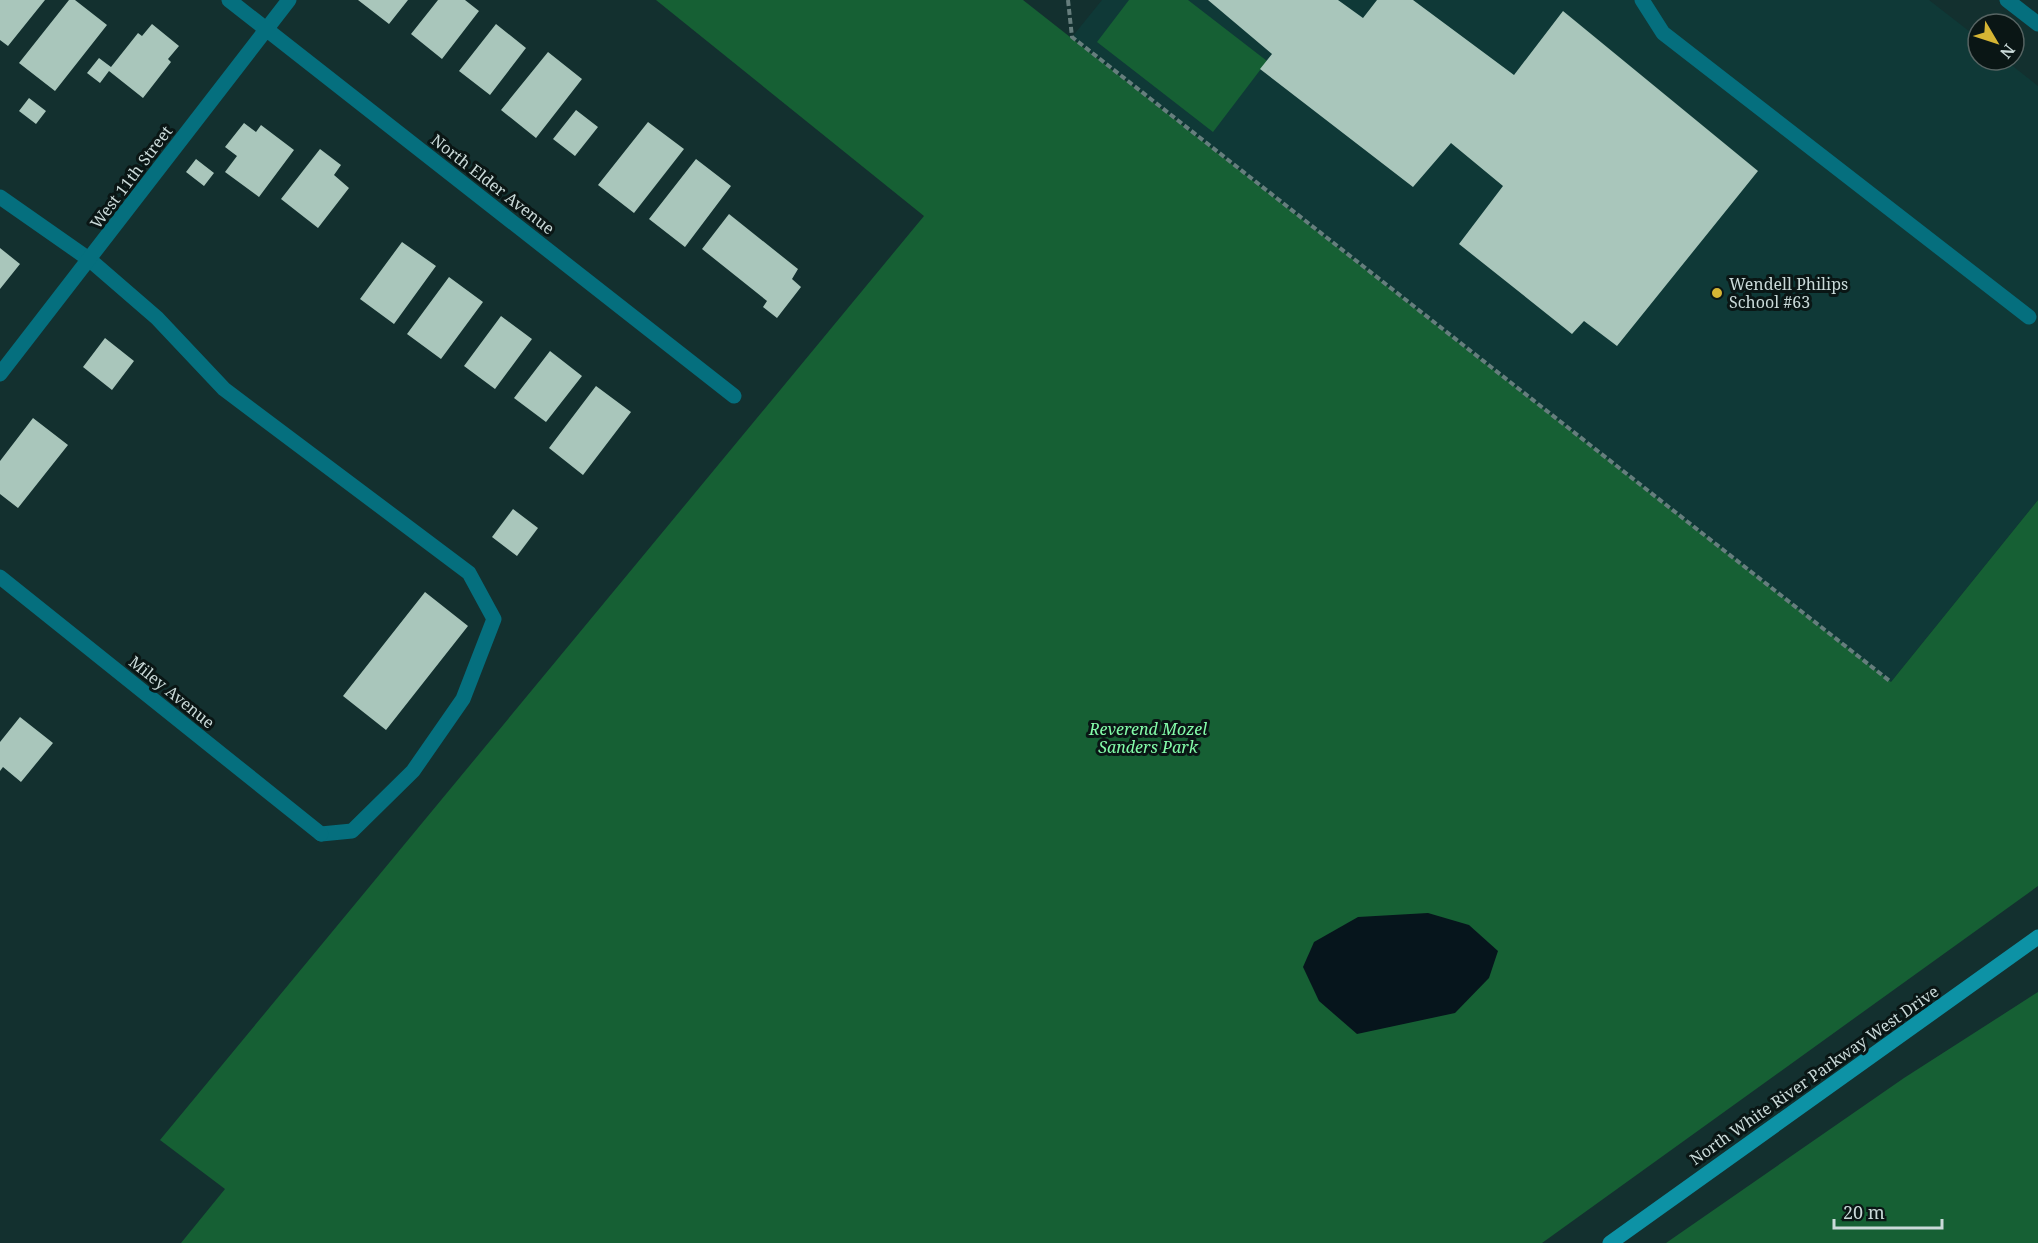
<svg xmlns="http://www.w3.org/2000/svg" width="2038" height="1243" font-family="'Noto Serif',serif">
	<rect width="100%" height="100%" fill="#13302f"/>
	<path fill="#0f3937" d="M1102 0H1929L1978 38V60H2005L2038 86V500L1891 682 1072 37Z"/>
	<path fill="#166034" d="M656 0H1023L1891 682 2038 500V886L1542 1243H181L225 1189 160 1140 924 216Z
		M1129 0H1188L1267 61 1213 132 1097 42Z
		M2038 992V1243H1666L1904 1078Z"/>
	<path fill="#06151c" d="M1428 913 1469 925 1498 951 1489 978 1455 1013 1357 1034 1319 1001 1303 967 1314 942 1358 917Z"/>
	<path fill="#a9c6bb" d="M0 0H45L8 46 0 40Z
		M69 0H75L107 25 55 91 19 63Z
		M358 0H408L389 24Z
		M438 0H465L479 11 442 59 411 34Z
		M1208 0H1338L1363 18 1377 0H1413L1514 75 1563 11 1758 171 1617 346 1584 321 1572 334 1459 244 1503 186 1451 143 1413 187 1260 69 1272 54Z
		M152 24 179 46 168 59 171 62 143 98 109 71 100 83 87 73 99 58 111 67 138 33 142 36Z
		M496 24 526 48 490 95 459 71Z
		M548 52 582 79 536 138 501 110Z
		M29 98 46 111 36 124 19 111Z
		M576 110 598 127 575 156 553 139Z
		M648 122 684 149 634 213 598 185Z
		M244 123 256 132 261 125 294 150 259 197 225 172 237 156 225 147Z
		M320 149 341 165 334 175 349 188 318 228 281 199Z
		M196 159 214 173 204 186 186 172Z
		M696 159 731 186 685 247 649 219Z
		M729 214 798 269 792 279 801 287 777 318 763 307 767 301 702 249Z
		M402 242 436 266 394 324 360 299Z
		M0 248 20 264 0 289Z
		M449 277 483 302 441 359 407 334Z
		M501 316 532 339 495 389 464 366Z
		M105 338 134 361 112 390 83 367Z
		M550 351 582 376 546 422 514 398Z
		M596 386 631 412 583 475 549 448Z
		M33 418 68 445 18 508 0 494V461Z
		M513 509 538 528 517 556 492 537Z
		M425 592 468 626 386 730 343 696Z
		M20 717 53 743 21 782 3 767 0 771V742Z"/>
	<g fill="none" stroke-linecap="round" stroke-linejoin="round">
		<path stroke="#667e7d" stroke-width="4" stroke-dasharray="6 3" stroke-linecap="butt" d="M1068 0 1072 37 1891 682"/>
		<path stroke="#056f7e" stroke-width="15" d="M1642 0 1663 33 2029 317
			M0 197 90 260 157 318 224 389 469 573 494 619 463 699 413 771 352 831 321 834"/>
		<path stroke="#056f7e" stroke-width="15" d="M229 0 734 396
			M2007 0 2038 24
			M0 374 289 0
			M0 577 321 834"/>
		<path stroke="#0d92a5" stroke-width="15" d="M1610 1243 2038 937"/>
	</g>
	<circle fill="#d6b534" stroke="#0a1615" stroke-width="2" cx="1717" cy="293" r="6"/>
	<g text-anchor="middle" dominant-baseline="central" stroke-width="6" stroke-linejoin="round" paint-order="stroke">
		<g font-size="16" fill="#cadad9" stroke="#0a1615">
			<text transform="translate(131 177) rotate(-53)">West 11th Street</text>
			<text transform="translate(493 184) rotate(38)">North Elder Avenue</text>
			<text transform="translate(172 692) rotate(39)">Miley Avenue</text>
			<text transform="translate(1814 1075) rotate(-35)">North White River Parkway West Drive</text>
		</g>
		<g font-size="16" fill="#cadad9" stroke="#0a1615" text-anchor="start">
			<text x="1729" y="284">Wendell Philips<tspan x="1729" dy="18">School #63</tspan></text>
		</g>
		<g font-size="16" font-style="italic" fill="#84fdaa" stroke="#0a1615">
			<text x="1148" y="729">Reverend Mozel<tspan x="1148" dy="18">Sanders Park</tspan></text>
		</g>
	</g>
	<g transform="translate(1996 42) rotate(129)"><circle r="28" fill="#0a1615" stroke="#576463" stroke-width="1.5"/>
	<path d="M0-4.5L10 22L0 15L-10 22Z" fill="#d6b534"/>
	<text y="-9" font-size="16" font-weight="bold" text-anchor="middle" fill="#cadad9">N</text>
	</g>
	<path d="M1834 1219v9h108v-9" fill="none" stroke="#cadad9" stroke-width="3"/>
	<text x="1843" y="1219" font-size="18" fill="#cadad9" stroke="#0a1615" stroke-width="4.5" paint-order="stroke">20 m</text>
</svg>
